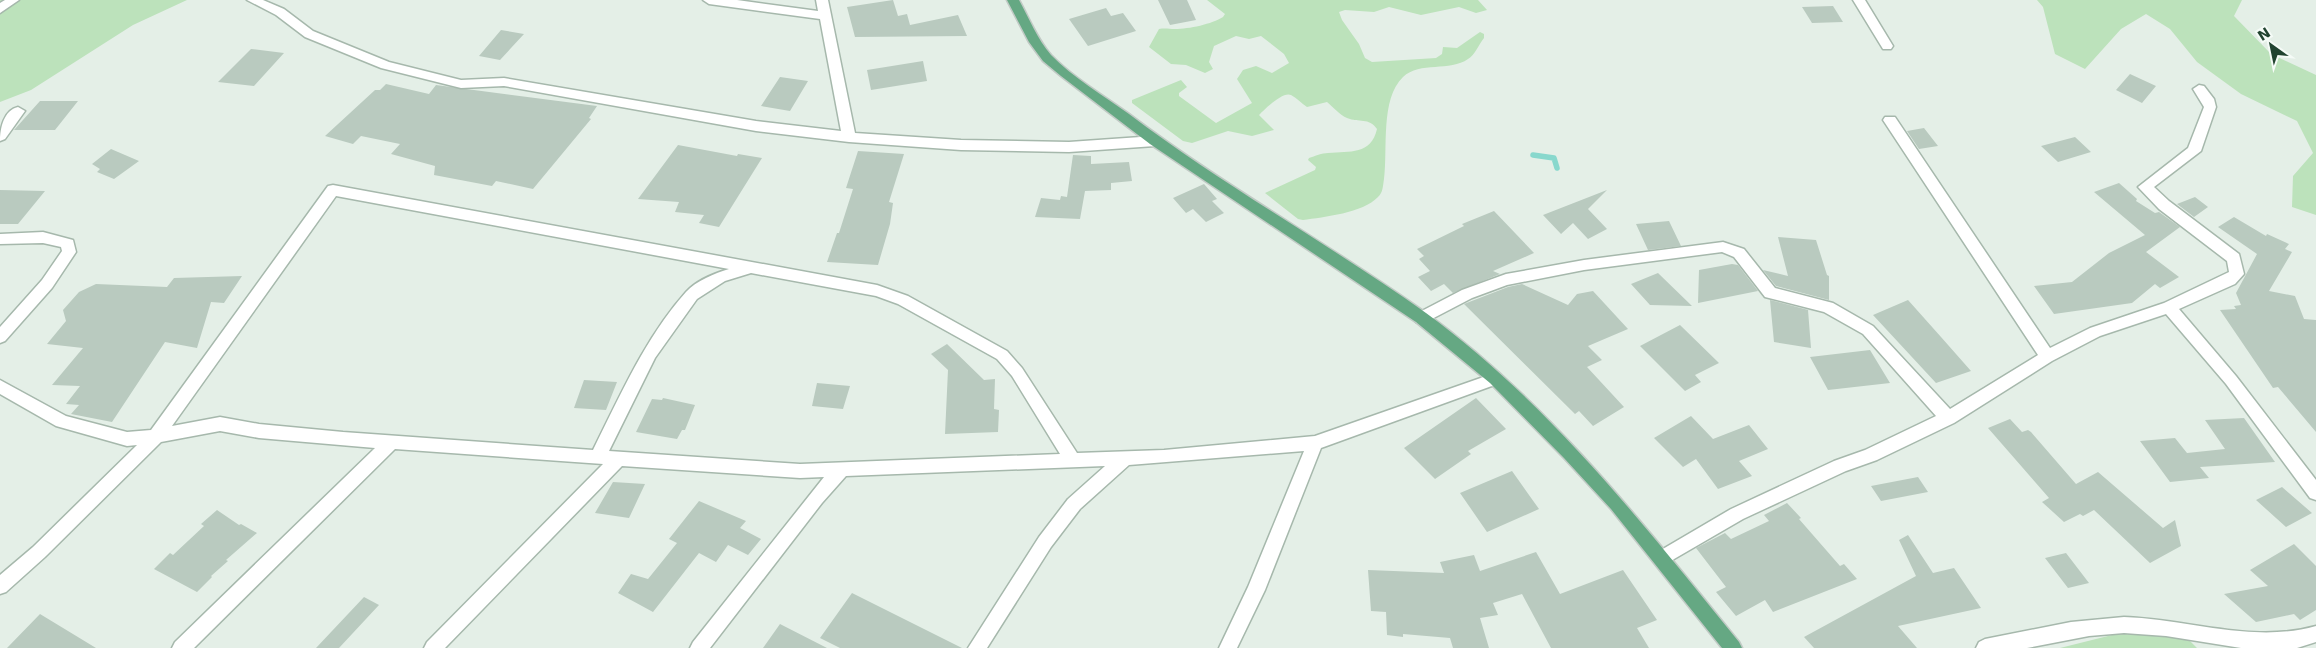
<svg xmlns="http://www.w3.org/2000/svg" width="2316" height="648" font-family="'DejaVu Sans',sans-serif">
	<rect width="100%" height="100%" fill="#e4efe7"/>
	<path fill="#bce2bb" d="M0 0H187L133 25 31 90 0 102Z
		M1207 0H1478L1487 10 1476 13 1459 7 1421 15 1389 7 1374 12 1345 10 1339 12 1342 20 1359 44 1365 58 1372 62 1436 58 1442 54 1443 47 1457 48 1480 32 1484 34V38C1479 44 1475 55 1468 59 1450 72 1420 61 1403 77 1380 99 1388 149 1384 179 1383 185 1383 193 1378 197 1363 213 1324 217 1303 220L1298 219 1265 193 1315 170 1316 167 1308 160 1309 158C1315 156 1322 153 1328 153 1350 151 1371 155 1377 129 1369 117 1359 123 1347 118 1340 115 1333 107 1327 102L1307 107C1302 104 1297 98 1291 95 1283 91 1265 109 1259 115L1274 130 1252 136 1228 131 1192 143 1183 141 1132 103V100L1181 80 1187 87 1179 93V96L1216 123 1252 103 1237 79 1243 70 1256 66 1272 73 1289 63 1284 54 1261 36 1249 39 1236 36 1214 46 1209 62 1213 69 1205 73 1186 65 1171 64 1149 47 1159 29C1165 28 1169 29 1175 29 1189 29 1212 24 1223 17L1225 14Z
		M2037 0H2242L2234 16 2271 54 2316 75V215L2292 207 2293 176 2313 153 2297 121 2241 94 2197 62 2170 29 2146 14 2121 29 2085 69 2055 54 2043 7Z
		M2116 634 2184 635 2197 648H2060Z"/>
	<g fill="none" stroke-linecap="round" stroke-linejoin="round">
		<path stroke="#88d8cd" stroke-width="5.5" d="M1533 155 1554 158 1557 168"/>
	</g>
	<path fill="#b9cabf" d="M893 0 898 16 907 14 910 25 958 15 967 36 855 37 847 7Z
		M1158 0H1187L1196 20 1170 25Z
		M1833 6 1843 22 1812 23 1802 7Z
		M1106 8 1111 16 1123 13 1136 31 1088 46 1069 19Z
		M501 30 524 34 500 60 479 56Z
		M251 49 284 53 254 86 218 82Z
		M923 61 927 81 871 90 867 70Z
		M2130 74 2156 86 2142 103 2116 90Z
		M780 77 808 81 790 111 761 106Z
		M386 84 429 94 436 85 597 106 589 118 591 119 533 189 496 181 492 186 434 175 435 166 391 154 400 144 361 136 353 144 325 136 375 90H380Z
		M40 101H78L55 130H14Z
		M1924 128 1938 146 1919 149 1907 131Z
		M2075 137 2091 152 2058 162 2041 146Z
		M678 145 737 156 738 154 762 158 719 227 699 223 704 215 675 212 679 202 638 199Z
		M111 149 139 161 114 179 97 172 100 169 92 164Z
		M858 151 904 154 889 202 893 203 890 224 878 265 827 262 837 233H839L853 189 846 188Z
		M1073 155 1091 156V164L1129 162 1132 181 1111 183V190L1085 191 1080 219 1035 217 1041 198 1060 200 1061 196 1067 197Z
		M2119 183 2137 199 2136 201 2155 213 2159 212 2180 227 2146 252 2179 277 2160 288 2155 284 2132 303 2054 314 2034 286 2072 282 2109 253 2145 235 2094 192Z
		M1204 184 1217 199 1212 201 1224 213 1206 222 1193 209 1186 213 1173 198Z
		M0 190 45 191 18 224H0Z
		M1607 190 1588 209 1607 229 1588 239 1573 223 1561 234 1543 215Z
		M2195 197 2208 207 2194 217 2177 204Z
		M1494 211 1534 253 1493 271 1500 274 1453 293 1444 284 1431 291 1418 277 1430 271 1419 259 1424 256 1417 249 1464 226 1462 224Z
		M2234 217 2266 236 2267 234 2289 244 2285 249 2292 252 2269 291 2295 296 2304 319 2316 320V432L2278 387 2273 388 2220 310 2236 309 2234 306 2241 305 2236 293 2257 254 2218 227Z
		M1669 221 1681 246 1648 250 1636 224Z
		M1778 237 1816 240 1827 275 1829 276V300L1776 286 1763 270 1788 276Z
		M1732 264 1738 265 1758 291 1698 303 1699 270Z
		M1658 273 1692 306 1650 305 1631 284Z
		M242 276 224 303 211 302 197 348 165 342 112 422 71 414 79 405 66 404 80 386 52 385 83 348 47 344 66 321 63 310 79 292 96 284 167 287 174 278Z
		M1522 284 1568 305 1577 294 1593 291 1628 329 1588 346 1602 360 1587 367 1624 407 1593 426 1579 411 1575 414 1464 304 1508 287Z
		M1770 300 1816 312 1808 310 1811 348 1774 342Z
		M1908 300 1941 337 1971 371 1936 383 1873 315Z
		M1680 325 1719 363 1695 375 1701 382 1685 391 1640 346Z
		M947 344 984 380 995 379 994 409 999 410 998 432 945 434 948 370 931 354Z
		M1870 350 1890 383 1828 390 1810 357Z
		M584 380 617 382 606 410 574 408Z
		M817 383 850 386 843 409 812 406Z
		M663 398 695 405 685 430H682L677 439 636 432 652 399 662 400Z
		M1476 398 1506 429 1468 451 1471 454 1435 479 1404 448Z
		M1691 416 1713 439 1749 425 1768 449 1739 461 1752 476 1718 489 1696 459 1683 467 1654 438Z
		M2244 418 2275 462 2200 467 2209 478 2170 482 2140 441 2175 438 2187 453 2225 449 2205 420Z
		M2010 419 2022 432 2028 430 2031 432 2076 484 2098 472 2163 528 2175 520 2181 546 2150 563 2094 510 2083 516 2080 514 2064 522 2042 502 2049 498 1988 428Z
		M1512 471 1539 509 1487 532 1460 493Z
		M1918 477 1928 492 1881 501 1871 486Z
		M613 482 645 484 629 518 595 513Z
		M2282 487 2312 513 2286 527 2256 500Z
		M699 501 746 521 740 528 761 539 748 555 728 545 716 562 699 553 653 612 618 593 631 574 648 579 677 543 669 539Z
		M1787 503 1801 518 1799 519 1840 566 1844 564 1857 579 1773 612 1765 600 1736 616 1716 592 1726 587 1696 548 1725 533 1731 539 1769 521 1764 515Z
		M217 510 239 525 241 524 257 533 226 560 228 561 211 576 212 577 197 592 154 569 170 553 173 555 204 526 201 524Z
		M1908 535 1933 573 1954 568 1981 608 1898 626 1917 648H1814L1804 637 1916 576 1899 540Z
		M2294 544 2316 566V610L2300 620 2294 614 2256 622 2224 594 2268 586 2250 570Z
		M1536 552 1560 594 1623 570 1657 620 1637 628 1649 648H1551L1522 594 1493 603 1498 615 1480 618 1489 648H1453L1450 638 1403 634V637L1387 635 1386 612 1371 611 1368 570 1444 573 1440 562 1474 555 1480 571Z
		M2066 553 2089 583 2068 588 2045 558Z
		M852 593 962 648H840L820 638Z
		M364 597 379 605 339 648H316Z
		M40 614 96 648H7Z
		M780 624 827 648H763Z"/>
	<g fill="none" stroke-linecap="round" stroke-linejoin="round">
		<g stroke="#a6b8ac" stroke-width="3">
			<path id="minor" d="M5 0H19L0 13V3Z
				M247 0H263L284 9 313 31 389 62 461 80 504 78 756 121 841 131 820 19 709 4 703 0H737L818 11 816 0H828L855 133 961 140 1069 142 1155 136 1162 141 1155 146 1069 152 961 150 849 142 756 131 504 86 461 88 381 68 305 37 276 15Z
				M1853 0H1865L1893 46 1891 49H1883Z
				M2199 85 2204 86 2214 99 2216 107 2201 151 2154 187 2169 201 2239 254 2244 274 2235 284 2179 309 2236 376 2316 480V500L2310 498 2226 384 2166 314 2100 336 2052 361 1954 423 1877 460 1846 471 1743 519 1662 566 1656 563 1653 558 1656 553 1731 509 1834 461 1865 450 1936 416 1863 334 1824 312 1765 297 1734 257 1722 252 1584 270 1507 285 1472 298 1426 322 1421 324 1416 322 1414 318 1416 314 1462 290 1506 274 1584 260 1723 242 1744 249 1775 288 1833 303 1873 326 1950 409 2038 355 1885 123 1883 120 1885 117H1895L2050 348 2090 328 2164 303 2229 272 2227 261 2159 209 2138 187 2188 148 2204 107 2193 89Z
				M18 107 25 111 5 139 0 141C0 128 4 110 18 107Z
				M333 185 877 285 908 296 1007 351 1022 368 1077 453 1164 450 1315 436 1495 373 1500 375 1503 379 1500 383 1321 448 1265 590 1237 648H1219L1248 587 1304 451 1129 465 1080 509 1051 547 987 648H968L1039 537 1068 499 1105 466 846 476 822 503 710 648H690L693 642 824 477 800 478 622 466 445 648H424L427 642 603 464 395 449 194 648H172L175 642 375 448 259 438 220 431 161 442 45 557 6 592 0 594V575L33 547 137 445 127 446 56 426 0 394V380L66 416 127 432 151 430 328 186ZM336 196 729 269C715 273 696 281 686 292 645 338 620 396 593 450L343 432 259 424 220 417 172 426ZM751 273 876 296 898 304 997 359 1012 376 1060 454 800 464 609 451 655 358 697 299 725 281Z
				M43 232 73 240 76 252 52 288 5 341 0 343V327L42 280 62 251 61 247 43 243 0 244V234Z
				M2124 617C2188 619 2253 644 2316 626V642L2297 648H2241L2166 636 2124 633 2089 636 2027 648H1976L1979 642 1985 639 2071 622Z"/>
		</g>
		<g stroke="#c1cac5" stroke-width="3">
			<path id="major" d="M1007 0H1019C1029 18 1037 39 1051 55 1072 77 1104 96 1129 114 1224 186 1329 244 1426 313 1549 403 1644 525 1739 642L1742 648H1722L1611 509 1564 458 1490 383 1416 322 1150 144 1061 76 1043 61 1029 42Z"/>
		</g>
		<use href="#minor" fill="#fff" fill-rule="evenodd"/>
		<use href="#major" fill="#65a883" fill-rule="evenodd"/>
	</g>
	<g transform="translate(2271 45) rotate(327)" stroke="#f5fbf7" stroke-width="4" paint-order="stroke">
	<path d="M0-4L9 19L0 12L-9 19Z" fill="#214330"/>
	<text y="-8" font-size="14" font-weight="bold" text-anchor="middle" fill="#214330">N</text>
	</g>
</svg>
